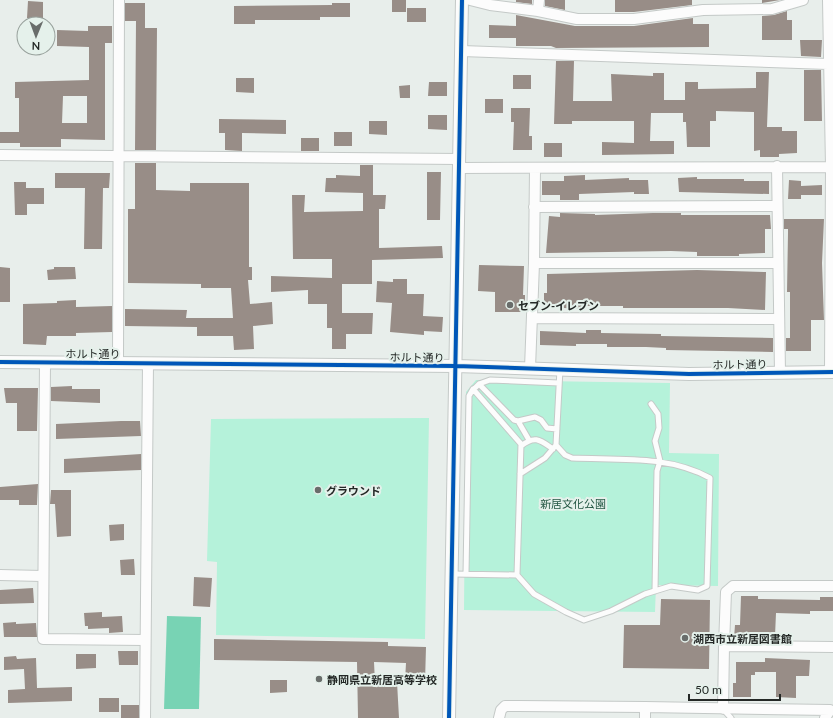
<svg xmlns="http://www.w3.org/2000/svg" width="833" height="718" font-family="Lato,'Noto Sans JP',sans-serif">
	<rect width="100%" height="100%" fill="#e8eeeb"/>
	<path fill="#b5f2da" d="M476 380 670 383 669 453 719 454 718 586 656 585 655 612 464 610 466 392Z
		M429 418 425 639 216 635 217 562 207 561 211 419Z"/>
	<path fill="#78d3b4" d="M167 616 201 617 199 709H164Z"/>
	<path fill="#988d87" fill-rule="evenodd" d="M392 0H406V12H392Z
		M516 0H532V4L516 2Z
		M545 0H565V10L545 6Z
		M615 0H692V5L634 12H615Z
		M762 0H780L762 3Z
		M28 1 43 2V18H27Z
		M125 3H145V28H157L156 150H135L136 21H125Z
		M332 3H350V17H320V20H255V24H234V6L332 5Z
		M407 8H426V22H407Z
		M787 11V20H792V40H762V16L774 15Z
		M516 15 575 26H634L693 18V24H709V47L556 48 551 46H516V38H489V25L516 26Z
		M88 26H112V43H105V140L61 139V147H20V143H0V132H19V98H15V82L89 80V47L57 46V30L88 31ZM63 96H87V123H62Z
		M800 40H822L821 57 801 56Z
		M556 61H574L573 101H612L611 74 653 76V73H664V100H685V82H698V89L756 88V72H769L767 127H782V131H797V153L779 154V157H760V150L754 151V112L716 111V121H710V147H687L686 122H683V113H651L650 141H674V154L602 155V142L634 143V121H572V124H554Z
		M804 70H821L822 121H804Z
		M513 75H531V89H513Z
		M236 78H254V93L236 92Z
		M429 82H447V96H428Z
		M410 85V98H400L399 86Z
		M485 99H503V113H485Z
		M511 108H530L529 136H532V150H513L514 122H511Z
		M428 115H447V130L428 129Z
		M219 119 286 120V134L242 133V151L225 150V133H219Z
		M369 121H387V135L369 134Z
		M334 132H352V146H334Z
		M301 138H319V151H301Z
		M544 143H562V157H544Z
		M135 163H156V190L190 191V183H249V267H252V280H248L250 304 272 302 273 324 253 326 254 349 234 350 233 336H197V327L125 326V309L187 310 186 318H233L231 288H201V284L128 283V209H135Z
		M360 165H373V195H386L385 209H379V248L442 246 443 258 372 260V284H342V313H373L372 334H346V349H332V328H327V304H308V290L271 292V276L332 278V259H293L292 195H305L304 212 363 211V193L325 192 326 178H336V175L360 176Z
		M427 172H441L440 220H427Z
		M55 173H110L109 188H103L102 249H84L85 188H55Z
		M585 175V180L629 178V180H648L649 194H634V192L579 194V200H560V195H542V181H564V176Z
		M697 177V179H744V181H769V194L679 192 678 178Z
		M789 180 801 181V186L822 185V195H801V199H788Z
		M14 182H26V188H44V204H27V215H15Z
		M560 213 595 214V215L653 213H681V215H770L771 229H765V253L739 254V256H697V252L671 251 546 253 549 216 560 217Z
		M784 219H824L822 263 824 320H811V351H786V338H790V292H787L788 233V229H784Z
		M479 265 524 266 523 295H525V312H495V292L478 291Z
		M0 267 10 268V302H0Z
		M54 267H75L76 279 48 280 47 270 54 269Z
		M697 270 766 272 765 310 728 308H623V306H584V309L544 307V293H547V274Z
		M393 279H407V294H424L423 316 443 317 442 332 424 331V335L390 332 392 303 376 302 377 281 393 282Z
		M76 300V307L112 306V332L76 333V336H47L46 345 23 344V304L57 303V301Z
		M586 330H601V333L661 334V336L773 338V352L666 350V348L646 347H607V344H576V346L540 345V331L586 333Z
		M72 386V389H100V403L51 401V387Z
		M4 388H38L37 431H17V403H6Z
		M121 421H140L141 436 56 439V424Z
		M141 454V470L64 473V459Z
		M38 484 37 505H19V500H0V487Z
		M51 490H71V536L57 537 55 504H50Z
		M124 524V540L110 541 109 525Z
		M134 559 135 575H121L120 560Z
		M194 577 212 578 210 607 193 606Z
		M33 588 34 603 0 604V590Z
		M741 596H758V599L820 600V597H833V611H810V614L776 613 775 636H752V639L734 638 735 625H740Z
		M661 599 710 600 709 669 623 668 624 625H660Z
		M102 612V617L122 616 123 632 109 633V628L88 629V626H85L84 613Z
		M16 622V624L36 623 37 637H4L3 623Z
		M214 639 388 642V646L426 647 425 682 405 681 406 663 374 662 375 683 397 682 399 718H358L357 662 214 660Z
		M118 651H138V665H119Z
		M76 654H96V668L76 669Z
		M16 656 17 659 36 658 37 688 72 687V701L8 703V690L25 689 24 669 4 670V657Z
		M765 658 810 660 809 676H796V698L776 697V672H755V675H751V697H733V683H736V662H765Z
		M270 680H287V692L270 693Z
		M99 698H119V712H99Z
		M121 705H139V718H121Z"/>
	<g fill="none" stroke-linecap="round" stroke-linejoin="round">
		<g stroke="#c4c9c7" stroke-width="7">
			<path id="service" d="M479 384 490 380 559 383
				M474 389 479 384 514 420 518 421 535 417 541 420 547 428 557 429
				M651 404 658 414 659 428 655 441 660 461 657 471 655 591
				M518 421 529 440
				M521 446C535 435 540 440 553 449
				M520 474 545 458 556 445
				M453 574 517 575 534 594 566 612 584 620 611 611 645 594 671 586 698 590 707 586 710 478C668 455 619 460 572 458L565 455 556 445 560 369
				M466 574 469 396 473 389 521 444 517 575
				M723 709 731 718"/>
		</g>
		<g stroke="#c4c9c7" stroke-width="12">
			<path id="minor" d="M470 0 490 5 538 11 577 19H634L703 10 772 9 803 0
				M828 0 831 167 830 372
				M538 11 539 0
				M462 51 828 64
				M0 155 460 159
				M777 166 780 373
				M459 168 833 167
				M534 207 777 206
				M534 263H778
				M532 318 779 319
				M45 362 43 639 145 640
				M118 362 119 0
				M530 368 534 263 535 169
				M0 575 42 576
				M724 646 726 592 733 586H833
				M645 707 830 710 825 718
				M723 709 724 646 833 647
				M145 718 148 363
				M499 718 501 710 505 706H518L645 707V718"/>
		</g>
		<g stroke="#c4c9c7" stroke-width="14">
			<path id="tertiary" d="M0 362 456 366 689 374 833 372
				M449 718 462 0"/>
		</g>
		<use href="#service" stroke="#fcfcfc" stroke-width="5"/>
		<use href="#minor" stroke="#fcfcfc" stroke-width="10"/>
		<use href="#tertiary" stroke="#fcfcfc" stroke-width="12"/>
		<g stroke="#e5f1eb" stroke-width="6">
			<path id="cycleway" d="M0 362 456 366 689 374 833 372
				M449 718 462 0"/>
		</g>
		<use href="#cycleway" stroke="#0057b8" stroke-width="4"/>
	</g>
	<g fill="#696d6b" stroke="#e5f1eb" stroke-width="1.5">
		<circle cx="510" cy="305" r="4"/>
		<circle cx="318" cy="490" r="4"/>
		<circle cx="685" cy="638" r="4"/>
		<circle cx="319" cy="679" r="4"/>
	</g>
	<g text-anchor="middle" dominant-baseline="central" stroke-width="4" stroke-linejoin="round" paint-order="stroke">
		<g font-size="11" font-weight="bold" fill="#242826" stroke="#e5f1eb" text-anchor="start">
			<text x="518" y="305">セブン-イレブン</text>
			<text x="326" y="490">グラウンド</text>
			<text x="693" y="638">湖西市立新居図書館</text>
			<text x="327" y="679">静岡県立新居高等学校</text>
		</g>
		<g font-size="11" fill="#242826" stroke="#e5f1eb">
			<text x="93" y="353">ホルト通り</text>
			<text transform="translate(417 357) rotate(1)">ホルト通り</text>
			<text transform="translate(740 364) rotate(-1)">ホルト通り</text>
		</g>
		<g font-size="11" fill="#245744" stroke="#e5f1eb">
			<text x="573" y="503">新居文化公園</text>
		</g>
	</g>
	<g transform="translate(36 36) rotate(181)"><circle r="19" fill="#e5f1eb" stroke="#98a19c"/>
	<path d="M0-3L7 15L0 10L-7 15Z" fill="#696d6b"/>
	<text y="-6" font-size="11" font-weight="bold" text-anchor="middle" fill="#242826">N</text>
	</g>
	<path d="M689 694v6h91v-6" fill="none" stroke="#242826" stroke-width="2"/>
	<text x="695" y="694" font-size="12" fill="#242826" stroke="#e5f1eb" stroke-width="3" paint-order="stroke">50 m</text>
</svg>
